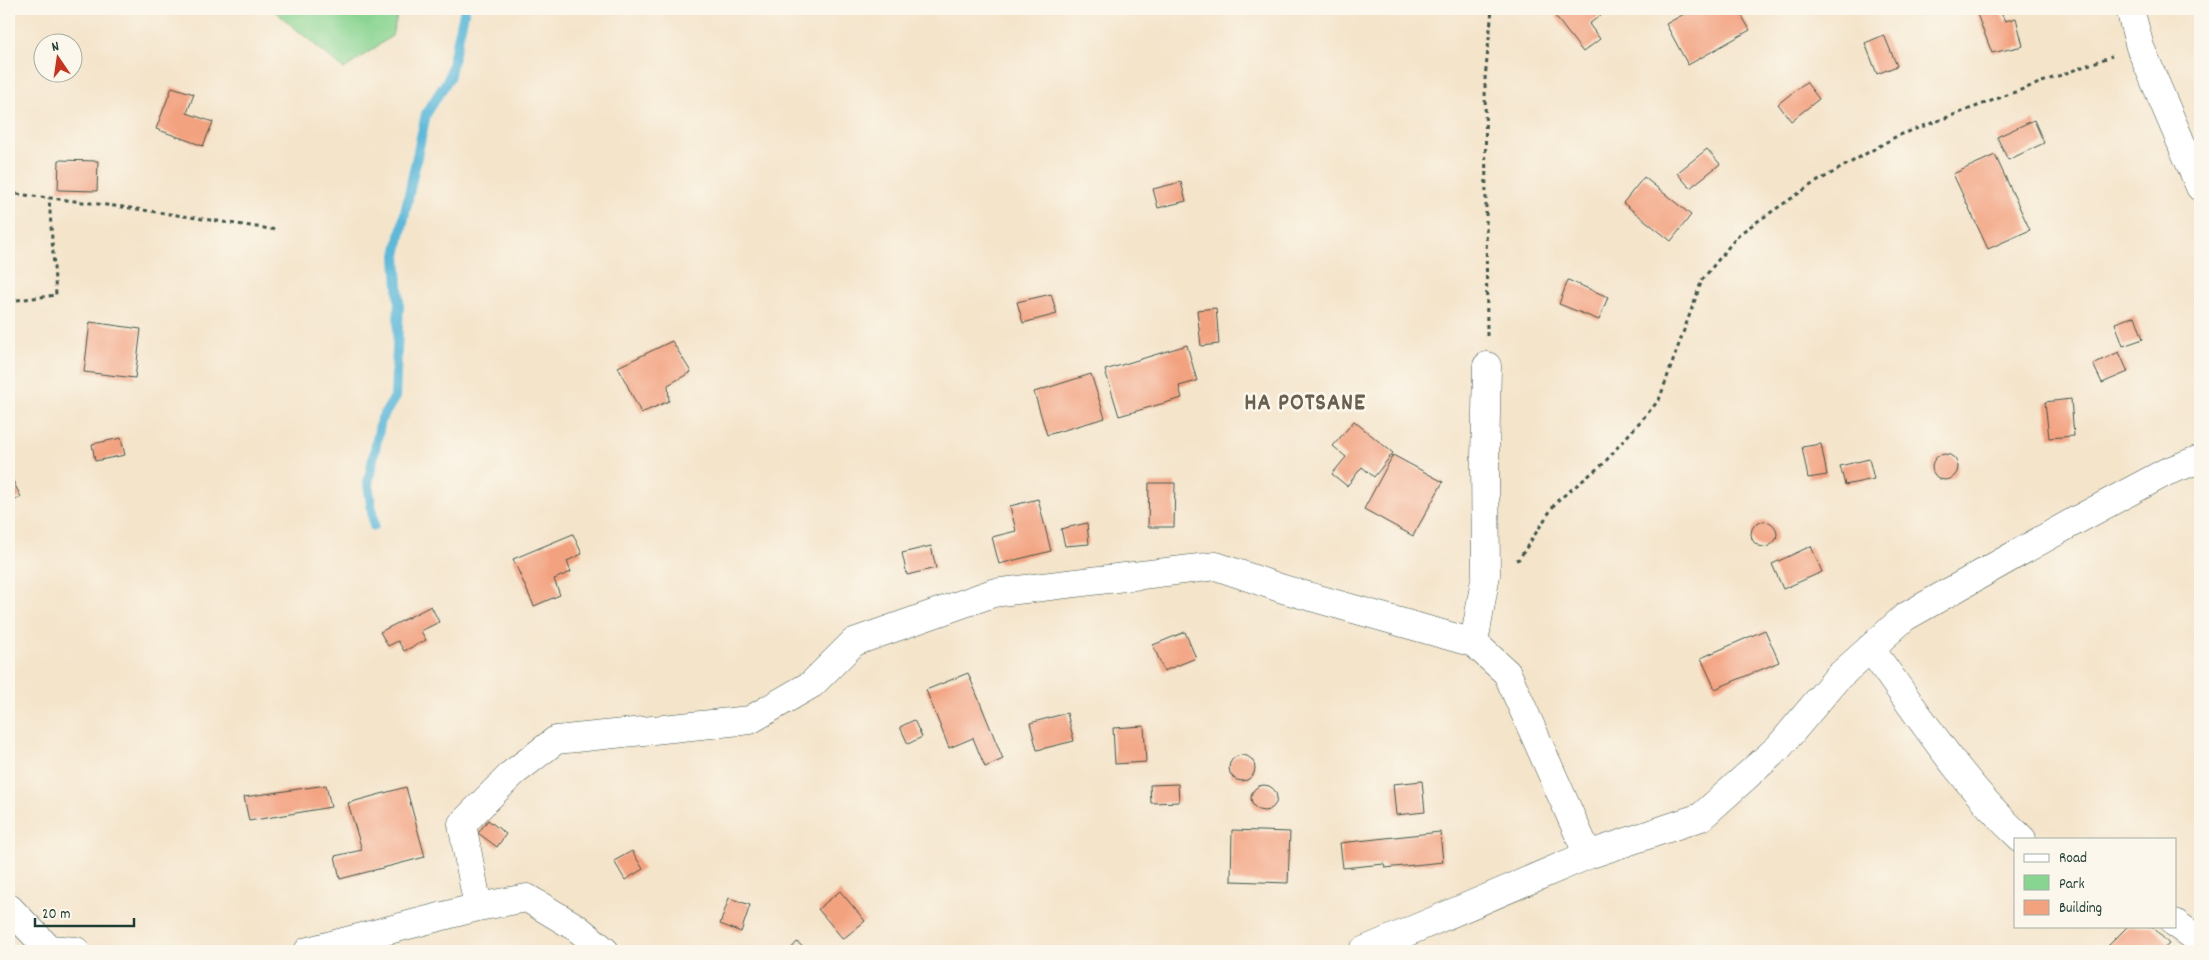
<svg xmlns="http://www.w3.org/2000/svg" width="2209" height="960" font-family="Dekko,sans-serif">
	<rect width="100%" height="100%" fill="#fbf7ec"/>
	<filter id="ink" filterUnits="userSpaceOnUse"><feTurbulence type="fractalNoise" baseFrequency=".02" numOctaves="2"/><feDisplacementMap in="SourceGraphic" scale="10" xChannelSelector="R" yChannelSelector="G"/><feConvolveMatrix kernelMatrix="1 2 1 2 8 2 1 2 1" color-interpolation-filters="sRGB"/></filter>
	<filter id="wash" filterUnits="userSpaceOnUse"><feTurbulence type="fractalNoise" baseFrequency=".0096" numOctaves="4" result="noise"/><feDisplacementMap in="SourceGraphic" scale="20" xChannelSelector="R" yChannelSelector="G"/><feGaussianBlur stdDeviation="1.12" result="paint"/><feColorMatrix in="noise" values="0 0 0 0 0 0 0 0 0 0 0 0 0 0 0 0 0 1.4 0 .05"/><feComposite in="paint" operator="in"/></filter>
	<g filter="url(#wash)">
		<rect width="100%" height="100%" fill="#f4e4ca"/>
		<path fill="#88d491" stroke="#548862" d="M272 9H399L392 36 344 69Z"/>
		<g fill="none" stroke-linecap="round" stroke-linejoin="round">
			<path stroke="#5cb9da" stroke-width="10" d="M374 526 368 483 381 420 395 397 399 303 396 255 426 114 449 78 465 9"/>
		</g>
		<g id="blocks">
			<path fill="#f3a280" d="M1564 9H1609L1589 24 1600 39 1583 52 1555 16Z
				M1693 9H1738L1750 30 1688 65 1666 24Z
				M1975 9H1999L2005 21 2016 18 2023 46 1992 53Z
				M1884 35 1897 66 1877 74 1865 43Z
				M1806 82 1819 99 1791 121 1778 104Z
				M172 87 194 94 187 113 213 122 203 146 156 129Z
				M2034 120 2044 143 2008 160 1997 137Z
				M1707 149 1720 164 1690 188 1677 173Z
				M1995 155 2030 230 1988 249 1953 174Z
				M59 160 98 161 97 191 58 190Z
				M1644 177 1691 215 1671 241 1623 203Z
				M1181 182 1186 201 1158 208 1153 189Z
				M1568 280 1608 297 1599 320 1559 304Z
				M1051 294 1057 314 1023 323 1017 302Z
				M1216 308 1219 344 1201 346 1197 310Z
				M2135 316 2143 339 2123 346 2115 323Z
				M90 322 141 329 135 378 84 372Z
				M672 341 691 372 668 385 669 401 641 413 618 367Z
				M1187 345 1197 381 1179 386 1182 398 1119 416 1105 370Z
				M2119 352 2128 372 2102 383 2093 364Z
				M1091 374 1105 418 1047 435 1034 392Z
				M2071 399 2074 436 2049 438 2045 402Z
				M1354 421 1393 453 1374 477 1362 467 1347 486 1332 474 1346 457 1333 446Z
				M121 438 125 455 95 461 92 444Z
				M1821 444 1827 475 1808 478 1802 447Z
				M1932 467a13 13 0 1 1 26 0a13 13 0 1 1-26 0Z
				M1393 455 1443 482 1413 536 1364 509Z
				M1869 459 1874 479 1845 485 1840 466Z
				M9 473 21 497 9 503Z
				M1149 483H1175L1174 527H1148Z
				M1038 499 1051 551 999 564 992 537 1016 531 1010 506Z
				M1751 534a13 13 0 1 1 26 0a13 13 0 1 1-26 0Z
				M1087 523 1089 544 1065 546 1061 529Z
				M573 534 582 554 567 561 571 572 554 579 560 595 534 606 513 559Z
				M931 546 936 568 907 575 902 553Z
				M1811 546 1822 572 1783 589 1772 564Z
				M431 606 439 622 421 631 426 640 404 651 398 641 388 646 380 632Z
				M1765 630 1779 662 1715 689 1701 658Z
				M1185 632 1196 658 1164 671 1153 645Z
				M968 673 1003 759 985 767 973 738 949 748 926 690Z
				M1067 713 1074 741 1037 750 1030 723Z
				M914 720 922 737 908 744 900 727Z
				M1144 726 1146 762 1115 764 1113 728Z
				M1229 768a13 13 0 1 1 26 0a13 13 0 1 1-26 0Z
				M1422 781 1425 812 1396 815 1393 784Z
				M1178 784 1179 802 1151 803 1150 785Z
				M1251 798a13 13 0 1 1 26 0a13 13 0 1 1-26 0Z
				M326 785 331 807 249 821 244 797Z
				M406 787 425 857 340 879 335 856 362 850 348 803Z
				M488 820 506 834 497 847 478 833Z
				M1232 830 1290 832 1288 883 1231 881Z
				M1440 832 1443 862 1385 868 1384 864 1343 868 1340 843Z
				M632 851 643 869 625 880 614 861Z
				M840 891 865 921 843 939 818 909Z
				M729 898 750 905 741 932 720 924Z
				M2128 926H2152L2169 944 2161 951H2103Z
				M797 942 808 951H789Z"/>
		</g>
	</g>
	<g filter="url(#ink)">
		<use href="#blocks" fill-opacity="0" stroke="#3f564a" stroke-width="1"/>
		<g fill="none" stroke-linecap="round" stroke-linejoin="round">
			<g stroke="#3f564a" stroke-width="29">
				<path id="minor" d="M2130 9 2140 47 2200 187
					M1474 643 1486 574 1485 460 1487 366
					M1870 648C1917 712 1963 785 2022 839
					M478 907 462 824 513 773 556 740 750 720 812 684 854 642 993 593 1216 566 1283 589 1474 643 1507 673 1588 855
					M9 908 49 949 76 951
					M2175 923 2200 941
					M308 951 478 907 527 898 577 928 605 951
					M1363 951 1588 855 1701 817 1779 747 1837 678 1905 617 2075 521 2166 472 2200 459"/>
			</g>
			<path stroke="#3f564a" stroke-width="3" stroke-dasharray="4 4" stroke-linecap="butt" d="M9 193 123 207 277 230
				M9 301 56 295 49 198
				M1487 336 1485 79 1492 9
				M1516 560 1519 559 1556 502 1603 464 1659 400 1702 280 1739 234 1811 185 1897 136 2112 56"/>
			<use href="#minor" stroke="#fff" stroke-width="28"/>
		</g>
	</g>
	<g text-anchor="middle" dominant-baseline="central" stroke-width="5" stroke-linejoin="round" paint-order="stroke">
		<g font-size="24" font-weight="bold" letter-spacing="1" fill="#69604f" stroke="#fbf7ec">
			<text x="1305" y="404">HA POTSANE</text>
		</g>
	</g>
	<rect width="2209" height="960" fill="none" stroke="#fbf7ec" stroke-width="30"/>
	<rect x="2014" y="838" width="162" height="90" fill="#fbf7ec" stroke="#a3ada2"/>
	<rect x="2024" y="854" width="25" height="8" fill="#ffffff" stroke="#a3ada2"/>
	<text x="2059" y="862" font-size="15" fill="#1f3d34">Road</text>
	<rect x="2024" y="875" width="25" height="15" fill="#88d491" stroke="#a3ada2"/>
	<text x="2059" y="888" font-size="15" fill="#1f3d34">Park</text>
	<rect x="2024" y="900" width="25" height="15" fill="#f3a280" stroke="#a3ada2"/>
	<text x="2059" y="912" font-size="15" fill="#1f3d34">Building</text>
	<g transform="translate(58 58) rotate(347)"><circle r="24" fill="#fbf7ec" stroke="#a3ada2"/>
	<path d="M0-4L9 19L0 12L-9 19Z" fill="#c8321e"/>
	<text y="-8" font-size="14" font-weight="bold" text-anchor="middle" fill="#1f3d34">N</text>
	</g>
	<path d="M35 918v8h99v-8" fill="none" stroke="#1f3d34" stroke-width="2.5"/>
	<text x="42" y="918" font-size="15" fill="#1f3d34" stroke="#fbf7ec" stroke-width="4" paint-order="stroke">20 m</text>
</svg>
